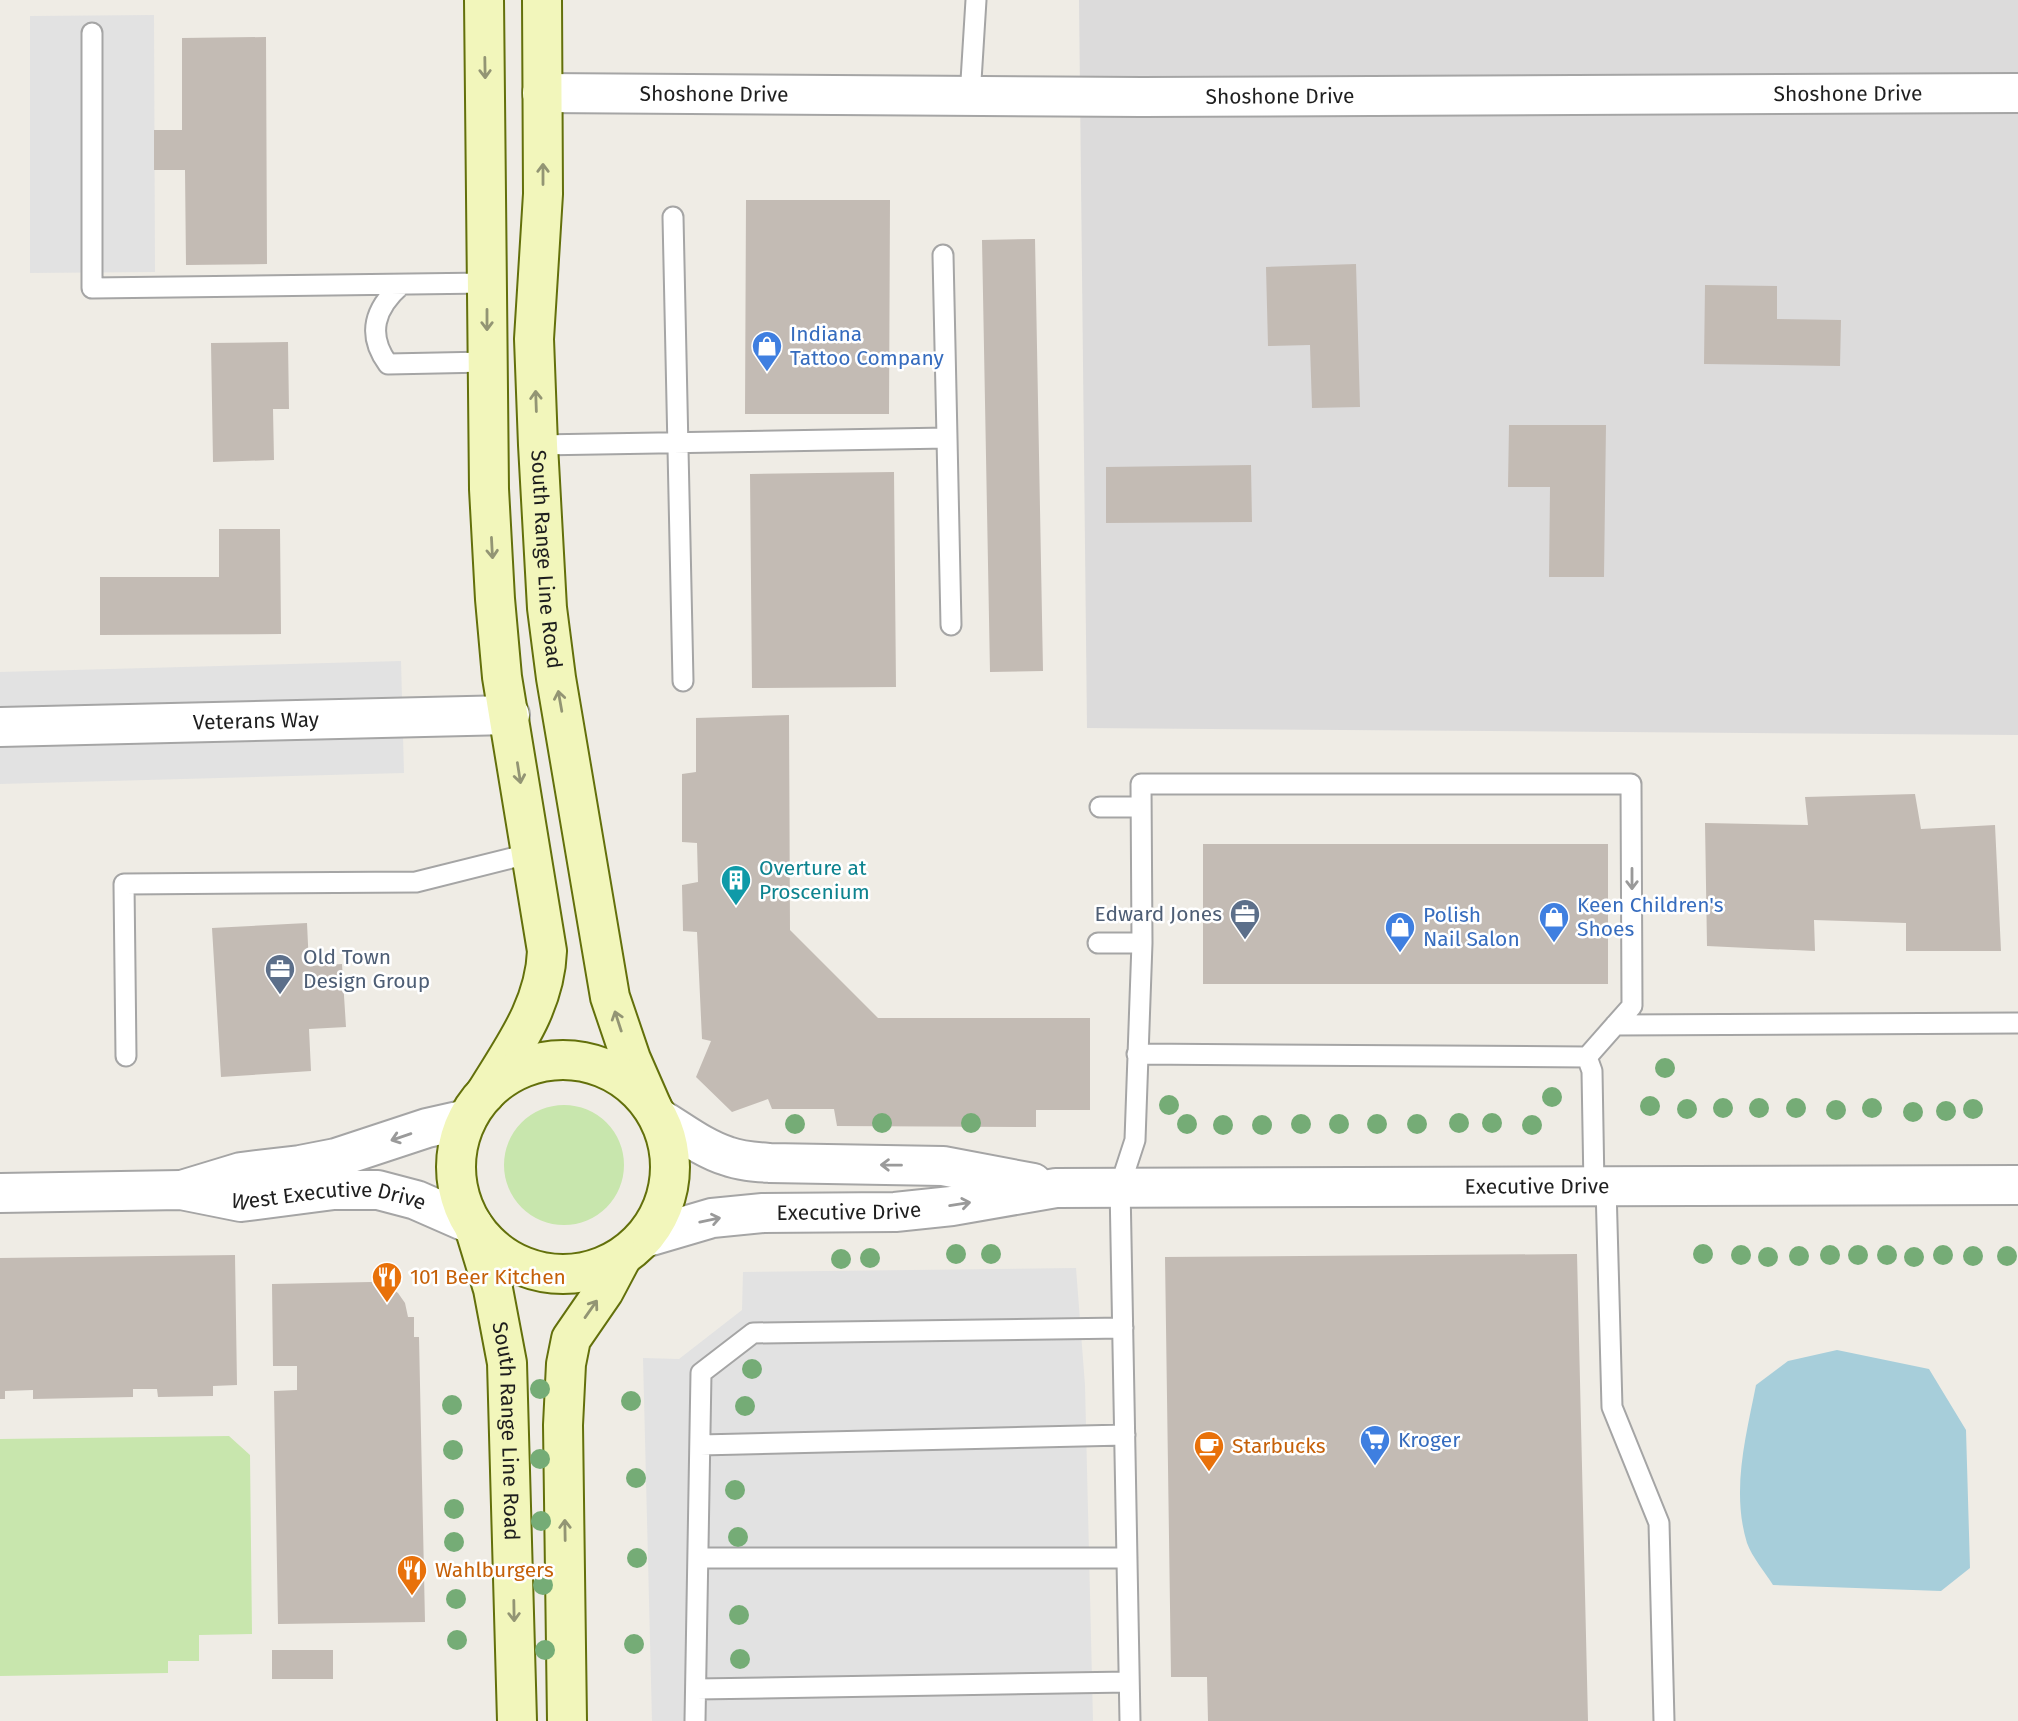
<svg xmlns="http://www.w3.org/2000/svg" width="2018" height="1721" font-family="'Fira Sans',sans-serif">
	<rect width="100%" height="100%" fill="#efece5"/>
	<path fill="#dcdbdb" d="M1079 0H2018V735L1087 728Z"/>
	<path fill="#c8e6ad" d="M504 1165a60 60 0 1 1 120 0a60 60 0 1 1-120 0Z
		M229 1436 250 1455 252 1634 199 1635V1661H168V1673L0 1676V1439Z"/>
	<path fill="#e2e2e2" d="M154 15 155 272 30 273V16Z
		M401 661 404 773 0 784V672Z
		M1076 1268 1085 1385 1093 1721H652L643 1358 679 1359 742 1310 743 1272Z"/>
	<path fill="#a7ceda" d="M1837 1350 1929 1369 1966 1430 1970 1568 1941 1591 1773 1585C1765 1572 1752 1557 1747 1543 1731 1491 1746 1436 1756 1385L1788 1361Z"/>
	<path fill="#c3bbb4" d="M266 37 267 264 186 265 185 170H154V130H182V38Z
		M746 200H890L889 414H745Z
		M1035 239 1043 671 990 672 982 240Z
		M1356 264 1360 407 1312 408 1310 345 1268 346 1266 267Z
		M1705 285 1777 286V319L1841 320 1840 366 1704 364Z
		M288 342 289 409H273L274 460 213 462 211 343Z
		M1509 425H1606L1604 577H1549L1550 487H1508Z
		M1251 465 1252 522 1106 523V467Z
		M894 472 896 687 752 688 750 474Z
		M219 529H280L281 634 100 635V577H219Z
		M789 715 790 930 878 1018H1090V1110H1036V1127L837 1126 834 1109H772L768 1099 732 1112 696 1077 711 1041 702 1039 697 932 683 931 682 885 698 882 697 843 682 842V774L696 772V718Z
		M1915 794 1921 829 1995 825 2001 951H1906V923L1814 920 1815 951 1707 946 1705 823 1808 825 1805 797Z
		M1203 844H1608V984H1203Z
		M307 923 309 966 342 964 346 1027 309 1029 311 1071 221 1077 212 928Z
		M1577 1254 1588 1721H1208L1207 1677H1171L1165 1257Z
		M235 1255 237 1385 213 1386V1396L158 1397 157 1389H133V1397L33 1399V1390L5 1391V1399H0V1258Z
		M371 1282 388 1286 398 1293 405 1303 408 1317H414V1337H419L425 1622 278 1624 274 1391 297 1390V1366H273L272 1284Z
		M272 1650H333V1679H272Z"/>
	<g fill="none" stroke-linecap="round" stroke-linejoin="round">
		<g stroke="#a5a5a5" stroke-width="23">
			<path id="service" d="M92 33V288L487 283
				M970 97 976 0
				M673 217 683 681
				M943 255 947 438
				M401 285C375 308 366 334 388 364L487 362
				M538 445 947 438 951 625
				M1100 807H1141
				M1098 943H1142
				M1615 1025 2018 1023
				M1137 1054 1587 1057
				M126 1056 124 884 416 882 532 853
				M1606 1187 1612 1407 1659 1523 1664 1721
				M700 1445 1125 1435
				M698 1558H1127
				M696 1689 1129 1682
				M695 1721 701 1373 753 1333 1123 1328
				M1130 1721 1120 1186 1135 1140 1142 943 1141 784H1631L1632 1006 1587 1057 1592 1071 1594 1187"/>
		</g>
		<g stroke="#a5a5a5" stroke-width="42">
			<g id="minor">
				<path id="s1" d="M542 93 1142 97 2018 93"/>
				<path id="s2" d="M0 727 510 715"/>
				<path d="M659 1118C681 1131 702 1148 727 1156 740 1161 756 1162 770 1163L943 1166 1033 1183"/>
				<path d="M185 1189 241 1172 300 1165 336 1158 427 1128 467 1119"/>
				<path id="s3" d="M0 1193 181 1190 241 1202 334 1190H378L416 1200 473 1225"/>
				<path id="s4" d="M644 1238 712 1218 763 1213 895 1212 952 1206 1056 1188 2018 1185"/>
			</g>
		</g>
		<g stroke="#63700b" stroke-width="42">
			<g id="secondary">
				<path d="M484 0 489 489 495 599 502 677 547 951C545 1006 513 1048 485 1094"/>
				<path id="s5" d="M542 0 543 194 534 339 538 445 547 608 556 678 610 997 631 1059 652 1107"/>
				<circle cx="563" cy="1167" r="107"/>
				<path id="s6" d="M475 1230 493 1289 507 1363 517 1721"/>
				<path d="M567 1721 563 1425 566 1364 571 1339 604 1291 622 1257"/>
			</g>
		</g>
		<use href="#service" stroke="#fff" stroke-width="19"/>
		<use href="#minor" stroke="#fff" stroke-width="38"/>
		<use href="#secondary" stroke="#f2f6bb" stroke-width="38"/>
	</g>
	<g fill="#75ac76">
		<circle cx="1665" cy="1068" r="10"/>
		<circle cx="1552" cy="1097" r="10"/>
		<circle cx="1169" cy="1105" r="10"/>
		<circle cx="1650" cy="1106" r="10"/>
		<circle cx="1723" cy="1108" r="10"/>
		<circle cx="1759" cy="1108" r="10"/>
		<circle cx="1796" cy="1108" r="10"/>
		<circle cx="1872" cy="1108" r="10"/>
		<circle cx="1687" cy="1109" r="10"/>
		<circle cx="1973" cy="1109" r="10"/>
		<circle cx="1836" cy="1110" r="10"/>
		<circle cx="1946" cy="1111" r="10"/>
		<circle cx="1913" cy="1112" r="10"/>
		<circle cx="882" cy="1123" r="10"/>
		<circle cx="971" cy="1123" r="10"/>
		<circle cx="1459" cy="1123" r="10"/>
		<circle cx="1492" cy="1123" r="10"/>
		<circle cx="795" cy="1124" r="10"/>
		<circle cx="1187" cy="1124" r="10"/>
		<circle cx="1301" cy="1124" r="10"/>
		<circle cx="1339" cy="1124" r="10"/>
		<circle cx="1377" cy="1124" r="10"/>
		<circle cx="1417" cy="1124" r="10"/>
		<circle cx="1223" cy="1125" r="10"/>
		<circle cx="1262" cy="1125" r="10"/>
		<circle cx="1532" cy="1125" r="10"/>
		<circle cx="956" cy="1254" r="10"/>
		<circle cx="991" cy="1254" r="10"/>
		<circle cx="1703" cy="1254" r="10"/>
		<circle cx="1741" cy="1255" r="10"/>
		<circle cx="1830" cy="1255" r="10"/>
		<circle cx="1858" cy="1255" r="10"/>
		<circle cx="1887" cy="1255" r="10"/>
		<circle cx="1943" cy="1255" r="10"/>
		<circle cx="1799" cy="1256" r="10"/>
		<circle cx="1973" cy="1256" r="10"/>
		<circle cx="2007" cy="1256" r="10"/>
		<circle cx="1768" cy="1257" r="10"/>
		<circle cx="1914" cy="1257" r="10"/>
		<circle cx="870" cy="1258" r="10"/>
		<circle cx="841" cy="1259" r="10"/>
		<circle cx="752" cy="1369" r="10"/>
		<circle cx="540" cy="1389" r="10"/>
		<circle cx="631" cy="1401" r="10"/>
		<circle cx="452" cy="1405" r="10"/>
		<circle cx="745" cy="1406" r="10"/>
		<circle cx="453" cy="1450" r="10"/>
		<circle cx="540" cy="1459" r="10"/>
		<circle cx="636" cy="1478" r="10"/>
		<circle cx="735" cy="1490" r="10"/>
		<circle cx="454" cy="1509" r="10"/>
		<circle cx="541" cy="1521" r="10"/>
		<circle cx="738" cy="1537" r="10"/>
		<circle cx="454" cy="1542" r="10"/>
		<circle cx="637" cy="1558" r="10"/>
		<circle cx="543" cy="1585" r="10"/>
		<circle cx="456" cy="1599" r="10"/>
		<circle cx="739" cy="1615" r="10"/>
		<circle cx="457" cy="1640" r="10"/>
		<circle cx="634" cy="1644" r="10"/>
		<circle cx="545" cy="1650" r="10"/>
		<circle cx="740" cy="1659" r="10"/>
	</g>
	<defs><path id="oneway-shaft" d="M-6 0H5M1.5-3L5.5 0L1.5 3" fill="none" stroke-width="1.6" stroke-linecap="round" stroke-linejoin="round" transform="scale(1.75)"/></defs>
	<g stroke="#939574">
		<use href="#oneway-shaft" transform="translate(485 68) rotate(89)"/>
		<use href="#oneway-shaft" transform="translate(543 174) rotate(-90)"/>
		<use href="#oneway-shaft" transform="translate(487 320) rotate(90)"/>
		<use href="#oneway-shaft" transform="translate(536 401) rotate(-92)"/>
		<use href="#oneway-shaft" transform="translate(492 548) rotate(87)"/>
		<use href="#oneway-shaft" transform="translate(560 701) rotate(-100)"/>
		<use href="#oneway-shaft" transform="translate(519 773) rotate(81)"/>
		<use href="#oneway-shaft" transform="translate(618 1021) rotate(-108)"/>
		<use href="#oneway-shaft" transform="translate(591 1309) rotate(-55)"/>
		<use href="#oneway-shaft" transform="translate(565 1530) rotate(-91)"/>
		<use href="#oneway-shaft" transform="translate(514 1611) rotate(89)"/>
	</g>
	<g stroke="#9a9a9a">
		<use href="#oneway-shaft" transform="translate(1632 879) rotate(90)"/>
		<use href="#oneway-shaft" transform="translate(401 1137) rotate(161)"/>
		<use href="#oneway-shaft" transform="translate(891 1165) rotate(-179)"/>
		<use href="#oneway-shaft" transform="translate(960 1204) rotate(-9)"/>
		<use href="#oneway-shaft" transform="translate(710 1220) rotate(-12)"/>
	</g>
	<defs>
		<g id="shop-pin" transform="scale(1.575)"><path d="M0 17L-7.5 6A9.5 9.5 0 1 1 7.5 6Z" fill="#3f7fe0" stroke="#fff"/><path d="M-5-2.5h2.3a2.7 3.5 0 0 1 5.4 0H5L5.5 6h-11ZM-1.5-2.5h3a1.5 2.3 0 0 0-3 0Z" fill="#fff"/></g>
		<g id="building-pin" transform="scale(1.575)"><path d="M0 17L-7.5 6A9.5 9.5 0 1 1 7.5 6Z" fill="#0f9aa8" stroke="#fff"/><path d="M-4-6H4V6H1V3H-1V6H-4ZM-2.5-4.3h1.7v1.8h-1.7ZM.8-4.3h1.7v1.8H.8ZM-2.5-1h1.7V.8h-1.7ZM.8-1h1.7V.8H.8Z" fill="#fff"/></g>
		<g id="office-pin" transform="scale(1.575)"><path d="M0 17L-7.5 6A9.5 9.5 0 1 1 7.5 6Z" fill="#5c6f8a" stroke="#fff"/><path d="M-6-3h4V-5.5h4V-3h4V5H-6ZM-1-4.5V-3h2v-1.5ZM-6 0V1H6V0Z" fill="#fff"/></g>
		<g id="restaurant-pin" transform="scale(1.575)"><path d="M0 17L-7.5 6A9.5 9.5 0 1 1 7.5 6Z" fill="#e8710a" stroke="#fff"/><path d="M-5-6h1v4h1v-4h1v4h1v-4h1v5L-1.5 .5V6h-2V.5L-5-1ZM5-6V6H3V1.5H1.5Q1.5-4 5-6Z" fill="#fff"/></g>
		<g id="supermarket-pin" transform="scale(1.575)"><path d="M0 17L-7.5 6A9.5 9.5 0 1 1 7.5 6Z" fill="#3f7fe0" stroke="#fff"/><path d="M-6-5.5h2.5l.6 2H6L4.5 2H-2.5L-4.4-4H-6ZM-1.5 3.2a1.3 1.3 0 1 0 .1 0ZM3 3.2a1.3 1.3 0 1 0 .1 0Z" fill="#fff"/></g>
		<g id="cafe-pin" transform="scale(1.575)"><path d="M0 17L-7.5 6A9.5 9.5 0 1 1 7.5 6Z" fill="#e8710a" stroke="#fff"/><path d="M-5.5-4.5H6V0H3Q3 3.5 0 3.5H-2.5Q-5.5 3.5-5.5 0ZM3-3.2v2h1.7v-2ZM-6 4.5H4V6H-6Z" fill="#fff"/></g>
	</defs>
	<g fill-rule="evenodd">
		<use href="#shop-pin" x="767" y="346"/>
		<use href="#building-pin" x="736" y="880"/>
		<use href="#office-pin" x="1245" y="914"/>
		<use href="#shop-pin" x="1554" y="917"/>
		<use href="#shop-pin" x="1400" y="927"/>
		<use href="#office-pin" x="280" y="969"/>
		<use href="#restaurant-pin" x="387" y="1277"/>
		<use href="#supermarket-pin" x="1375" y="1440"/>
		<use href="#cafe-pin" x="1209" y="1446"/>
		<use href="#restaurant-pin" x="412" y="1570"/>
	</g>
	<g text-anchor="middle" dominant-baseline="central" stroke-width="5" stroke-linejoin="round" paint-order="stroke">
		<g font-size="21" fill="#1e1e1e" stroke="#fff">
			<text stroke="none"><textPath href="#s1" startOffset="1306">Shoshone Drive</textPath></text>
			<text stroke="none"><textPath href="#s1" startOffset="172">Shoshone Drive</textPath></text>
			<text stroke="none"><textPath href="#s1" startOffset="738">Shoshone Drive</textPath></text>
			<text stroke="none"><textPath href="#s5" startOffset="560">South Range Line Road</textPath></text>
			<text stroke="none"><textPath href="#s2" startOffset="256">Veterans Way</textPath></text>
			<text stroke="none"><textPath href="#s4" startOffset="898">Executive Drive</textPath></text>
			<text stroke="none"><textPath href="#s3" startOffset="331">West Executive Drive</textPath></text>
			<text stroke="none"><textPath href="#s4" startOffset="208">Executive Drive</textPath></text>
			<text stroke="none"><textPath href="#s6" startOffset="205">South Range Line Road</textPath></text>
		</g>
		<g font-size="21" fill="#366cbe" stroke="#fff" text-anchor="start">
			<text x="790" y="334">Indiana<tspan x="790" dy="24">Tattoo Company</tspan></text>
			<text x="1577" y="905">Keen Children's<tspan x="1577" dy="24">Shoes</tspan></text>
			<text x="1423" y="915">Polish<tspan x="1423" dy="24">Nail Salon</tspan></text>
			<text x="1398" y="1440">Kroger</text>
		</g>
		<g font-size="21" fill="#0d838f" stroke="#fff" text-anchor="start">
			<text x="759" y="868">Overture at<tspan x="759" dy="24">Proscenium</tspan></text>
		</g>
		<g font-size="21" fill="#4e5e75" stroke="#fff" text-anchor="end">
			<text x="1222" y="914">Edward Jones</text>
			<text x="303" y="957" text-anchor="start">Old Town<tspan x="303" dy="24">Design Group</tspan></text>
		</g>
		<g font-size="21" fill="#c56008" stroke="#fff" text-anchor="start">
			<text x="410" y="1277">101 Beer Kitchen</text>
			<text x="1232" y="1446">Starbucks</text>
			<text x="435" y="1570">Wahlburgers</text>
		</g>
	</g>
</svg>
